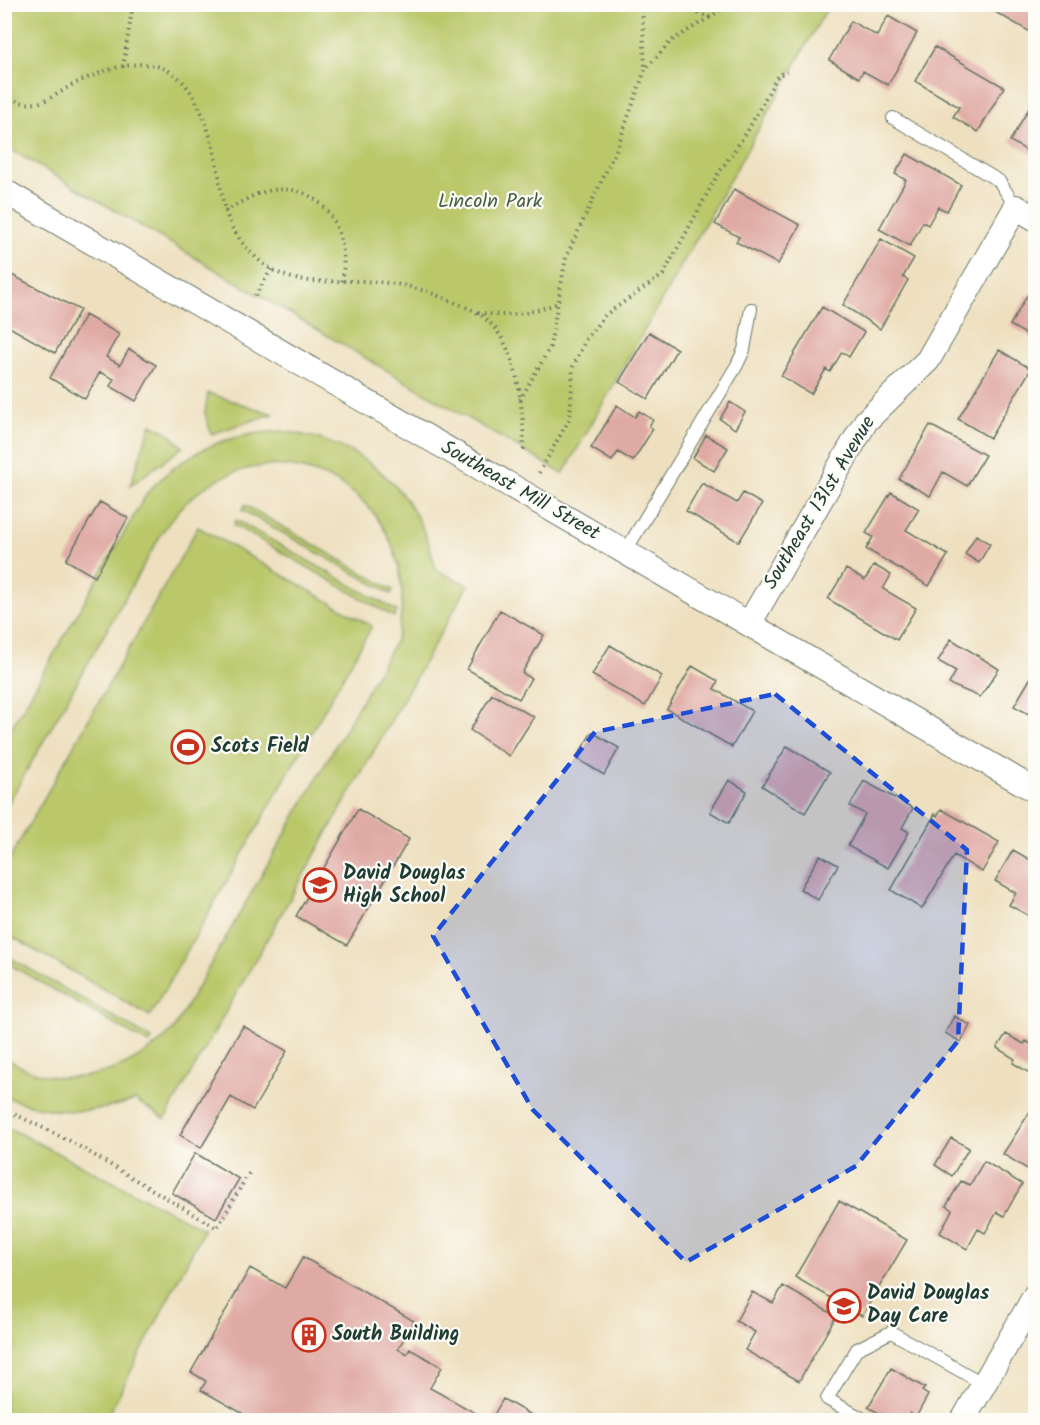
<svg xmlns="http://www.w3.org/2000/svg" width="1040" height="1425" font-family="Kalam,sans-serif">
	<rect width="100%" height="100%" fill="#fdfcf7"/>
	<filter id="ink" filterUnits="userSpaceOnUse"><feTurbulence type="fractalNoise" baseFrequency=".0167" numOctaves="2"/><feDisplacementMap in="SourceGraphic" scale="12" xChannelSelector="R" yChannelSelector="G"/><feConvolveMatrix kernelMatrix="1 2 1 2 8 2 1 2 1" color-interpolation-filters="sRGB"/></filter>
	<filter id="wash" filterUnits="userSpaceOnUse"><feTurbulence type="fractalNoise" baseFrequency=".008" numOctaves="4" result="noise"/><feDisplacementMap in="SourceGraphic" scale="24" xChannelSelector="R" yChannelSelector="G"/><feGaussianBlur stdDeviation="1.35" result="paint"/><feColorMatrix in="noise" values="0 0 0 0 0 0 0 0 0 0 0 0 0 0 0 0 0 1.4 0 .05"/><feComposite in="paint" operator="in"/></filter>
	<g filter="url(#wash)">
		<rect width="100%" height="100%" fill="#eee0bf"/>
		<path fill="#bac86a" stroke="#6c824f" stroke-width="1.5" d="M5 4H829V5L563 474 5 146Z
			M208 393 273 414 211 434 205 413Z
			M151 424 169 433 183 447 130 486Z
			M282 431C364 442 418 488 436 570L468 585 165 1119 135 1100C92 1115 47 1115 5 1096V1057C60 1096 129 1075 173 1030L396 640C437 485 251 398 163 531L5 809V739L147 493C184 452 226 433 282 431Z
			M245 505 393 590 391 594 242 510Z
			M236 520 397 611 394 617 234 525Z
			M198 527 372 626 150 1016 5 933V867Z
			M5 955 152 1039 149 1044 5 962Z
			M5 1126 204 1229 106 1420H5Z"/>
		<g id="blocks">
			<path fill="#e0aaa4" d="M1000 4H1036L1034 34 995 12Z
				M888 16 917 33 888 85 863 71 859 78 829 60 851 21 877 36Z
				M935 47 1004 87 978 132 953 117 959 107 915 81Z
				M1036 96V156L1010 141Z
				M907 154 961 185 947 211 938 207 928 225 923 222 910 246 879 229 906 180 895 174Z
				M734 189 800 225 778 264 736 242 739 237 715 224Z
				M881 239 914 258 903 277 908 280 880 329 843 305Z
				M4 271 80 310 55 353 4 324Z
				M1028 294 1036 299V340L1010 325Z
				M822 307 864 332 849 357 842 352 830 372 826 369 811 394 781 376Z
				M85 315 119 334 106 357 120 365 129 349 156 365 136 401 110 386 114 379 100 372 85 399 50 378Z
				M649 332 677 349 648 399 619 382Z
				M999 350 1031 369 990 438 958 419Z
				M730 402 745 412 735 429 720 419Z
				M617 405 635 417 639 411 653 420 649 426 653 429 633 461 618 452 612 461 591 448Z
				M930 425 985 455 967 486 943 472 930 496 899 479Z
				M706 435 728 448 714 471 693 458Z
				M702 483 737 503 743 493 762 504 739 542 686 511Z
				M891 492 919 509 906 530 948 555 929 586 866 549 873 537 866 533Z
				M100 502 128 518 95 577 66 560Z
				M976 535 990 544 979 563 965 554Z
				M874 565 891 575 883 589 916 608 897 640 828 599 846 569 865 580Z
				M500 610 544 635 522 673 531 678 519 699 467 669Z
				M951 639 999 669 980 697 949 684 956 671 938 661Z
				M610 645 662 676 645 706 592 675Z
				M692 666 718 681 714 689 752 711 732 747 667 709Z
				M1033 674 1036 675V718L1014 706Z
				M492 694 534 717 509 756 470 730Z
				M592 732 619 748 604 775 576 758Z
				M787 746 830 772 805 813 762 786Z
				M729 780 747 791 729 823 710 812Z
				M864 781 913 808 902 828 909 832 888 868 848 846 865 814 850 806Z
				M358 809 409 839 347 945 296 916Z
				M941 809 999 842 982 872 954 855 922 909 891 890 935 814 937 816Z
				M1013 850 1036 863V909L1031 917 1009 905 1016 893 995 881Z
				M820 855 838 865 818 900 800 889Z
				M954 1016 970 1025 961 1042 945 1033Z
				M243 1026 287 1051 253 1110 231 1097 201 1148 180 1135Z
				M1006 1034 1024 1044 1026 1041 1036 1047V1077L1013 1063 1015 1059 997 1048Z
				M1036 1102V1165L1032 1172 1003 1154Z
				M951 1138 969 1148 952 1176 935 1165Z
				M195 1153 239 1179 216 1218 172 1193Z
				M984 1161 1022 1184 1004 1216 997 1212 985 1233 978 1229 967 1249 940 1233 952 1210 946 1206 961 1181 970 1185Z
				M839 1201 907 1240 862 1316 795 1277Z
				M303 1257 414 1321 398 1349 407 1354 410 1349 442 1367 430 1388 488 1420H254L201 1390 206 1381 191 1372 250 1268 285 1288Z
				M783 1286 836 1316 799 1381 745 1350 755 1332 736 1321 752 1292 773 1303Z
				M891 1368 925 1388 922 1391 928 1395 916 1417 910 1413 906 1420H891L868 1407Z
				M503 1399 540 1420H491Z"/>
		</g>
	</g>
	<g filter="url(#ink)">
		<use href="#blocks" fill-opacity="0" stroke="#677665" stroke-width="1.5"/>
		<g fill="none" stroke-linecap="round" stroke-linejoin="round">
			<g stroke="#677665" stroke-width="14">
				<path id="service" d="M893 118 999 181 1016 207
					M625 552 737 365 744 350 751 309
					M865 1420 827 1399 857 1349 891 1332 984 1384"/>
			</g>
			<g stroke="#677665" stroke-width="26">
				<path id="minor" d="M4 191 1036 791
					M749 624 866 421 928 360 1016 207 1036 219
					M963 1420 1036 1294"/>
			</g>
			<path stroke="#677665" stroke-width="4" stroke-dasharray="1.5 4.5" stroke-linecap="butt" d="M642 4 645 69
				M669 4 710 17 730 4
				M123 67 133 4
				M4 98C15 100 25 105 36 103 49 101 61 91 72 85 97 73 132 58 160 67 196 78 210 132 217 165 221 183 221 201 228 218 234 234 248 251 261 262 295 288 321 280 360 281 392 282 415 286 444 298 456 303 470 308 481 315 521 344 523 411 524 454
				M225 211C239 204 252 194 268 191 324 179 351 234 342 282
				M255 296 272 268
				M478 312C508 319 530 313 558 303
				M520 400 550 347 566 257 617 148 645 70 671 41 710 17
				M539 473 570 418 573 367 586 339 605 315 663 275 718 174 747 132 778 75 787 72
				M4 1109 70 1141 217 1228 249 1173"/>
			<use href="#service" stroke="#fff" stroke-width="12"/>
			<use href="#minor" stroke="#fff" stroke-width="24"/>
		</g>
	</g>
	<path fill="#1d4ed8" fill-opacity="0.2" stroke="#1d4ed8" stroke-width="4.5" stroke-dasharray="12 8" stroke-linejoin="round" d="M775 694 967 850 958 1041 856 1166 686 1262 533 1110 433 936 595 732Z"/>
	<defs>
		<g id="stadium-ring" transform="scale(1.725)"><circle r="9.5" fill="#fdfcf7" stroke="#c8321e" stroke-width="1.5"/><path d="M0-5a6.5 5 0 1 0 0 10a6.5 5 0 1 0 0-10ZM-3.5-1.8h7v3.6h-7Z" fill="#c8321e"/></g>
		<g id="school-ring" transform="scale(1.725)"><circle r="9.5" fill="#fdfcf7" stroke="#c8321e" stroke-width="1.5"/><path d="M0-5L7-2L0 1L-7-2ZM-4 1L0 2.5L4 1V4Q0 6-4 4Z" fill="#c8321e"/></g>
		<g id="building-ring" transform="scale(1.725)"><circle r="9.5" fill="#fdfcf7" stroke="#c8321e" stroke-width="1.5"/><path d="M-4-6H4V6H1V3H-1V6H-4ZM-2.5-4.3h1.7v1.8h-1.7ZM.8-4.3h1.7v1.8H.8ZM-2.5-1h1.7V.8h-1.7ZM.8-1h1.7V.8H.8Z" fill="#c8321e"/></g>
	</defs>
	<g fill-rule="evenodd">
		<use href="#stadium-ring" x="188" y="747"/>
		<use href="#school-ring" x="320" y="885"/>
		<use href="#school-ring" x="844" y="1306"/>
		<use href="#building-ring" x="309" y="1335"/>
	</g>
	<g text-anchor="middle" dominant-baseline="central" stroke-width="4.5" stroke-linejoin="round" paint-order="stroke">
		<g font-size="20" fill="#466042" stroke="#fdfcf7">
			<text x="490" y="202">Lincoln Park</text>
		</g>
		<g font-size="20" fill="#1f3d34" stroke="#fdfcf7">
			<text transform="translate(520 491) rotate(30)">Southeast Mill Street</text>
			<text transform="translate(820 503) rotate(-59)">Southeast 131st Avenue</text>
		</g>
		<g font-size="20" font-weight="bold" fill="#1f3d34" stroke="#fdfcf7" text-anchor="start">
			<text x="211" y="747">Scots Field</text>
			<text x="343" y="874">David Douglas<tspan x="343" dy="23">High School</tspan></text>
			<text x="867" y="1294">David Douglas<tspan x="867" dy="23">Day Care</tspan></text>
			<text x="332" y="1335">South Building</text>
		</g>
	</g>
	<rect width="1040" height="1425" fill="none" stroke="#fdfcf7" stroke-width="24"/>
</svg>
